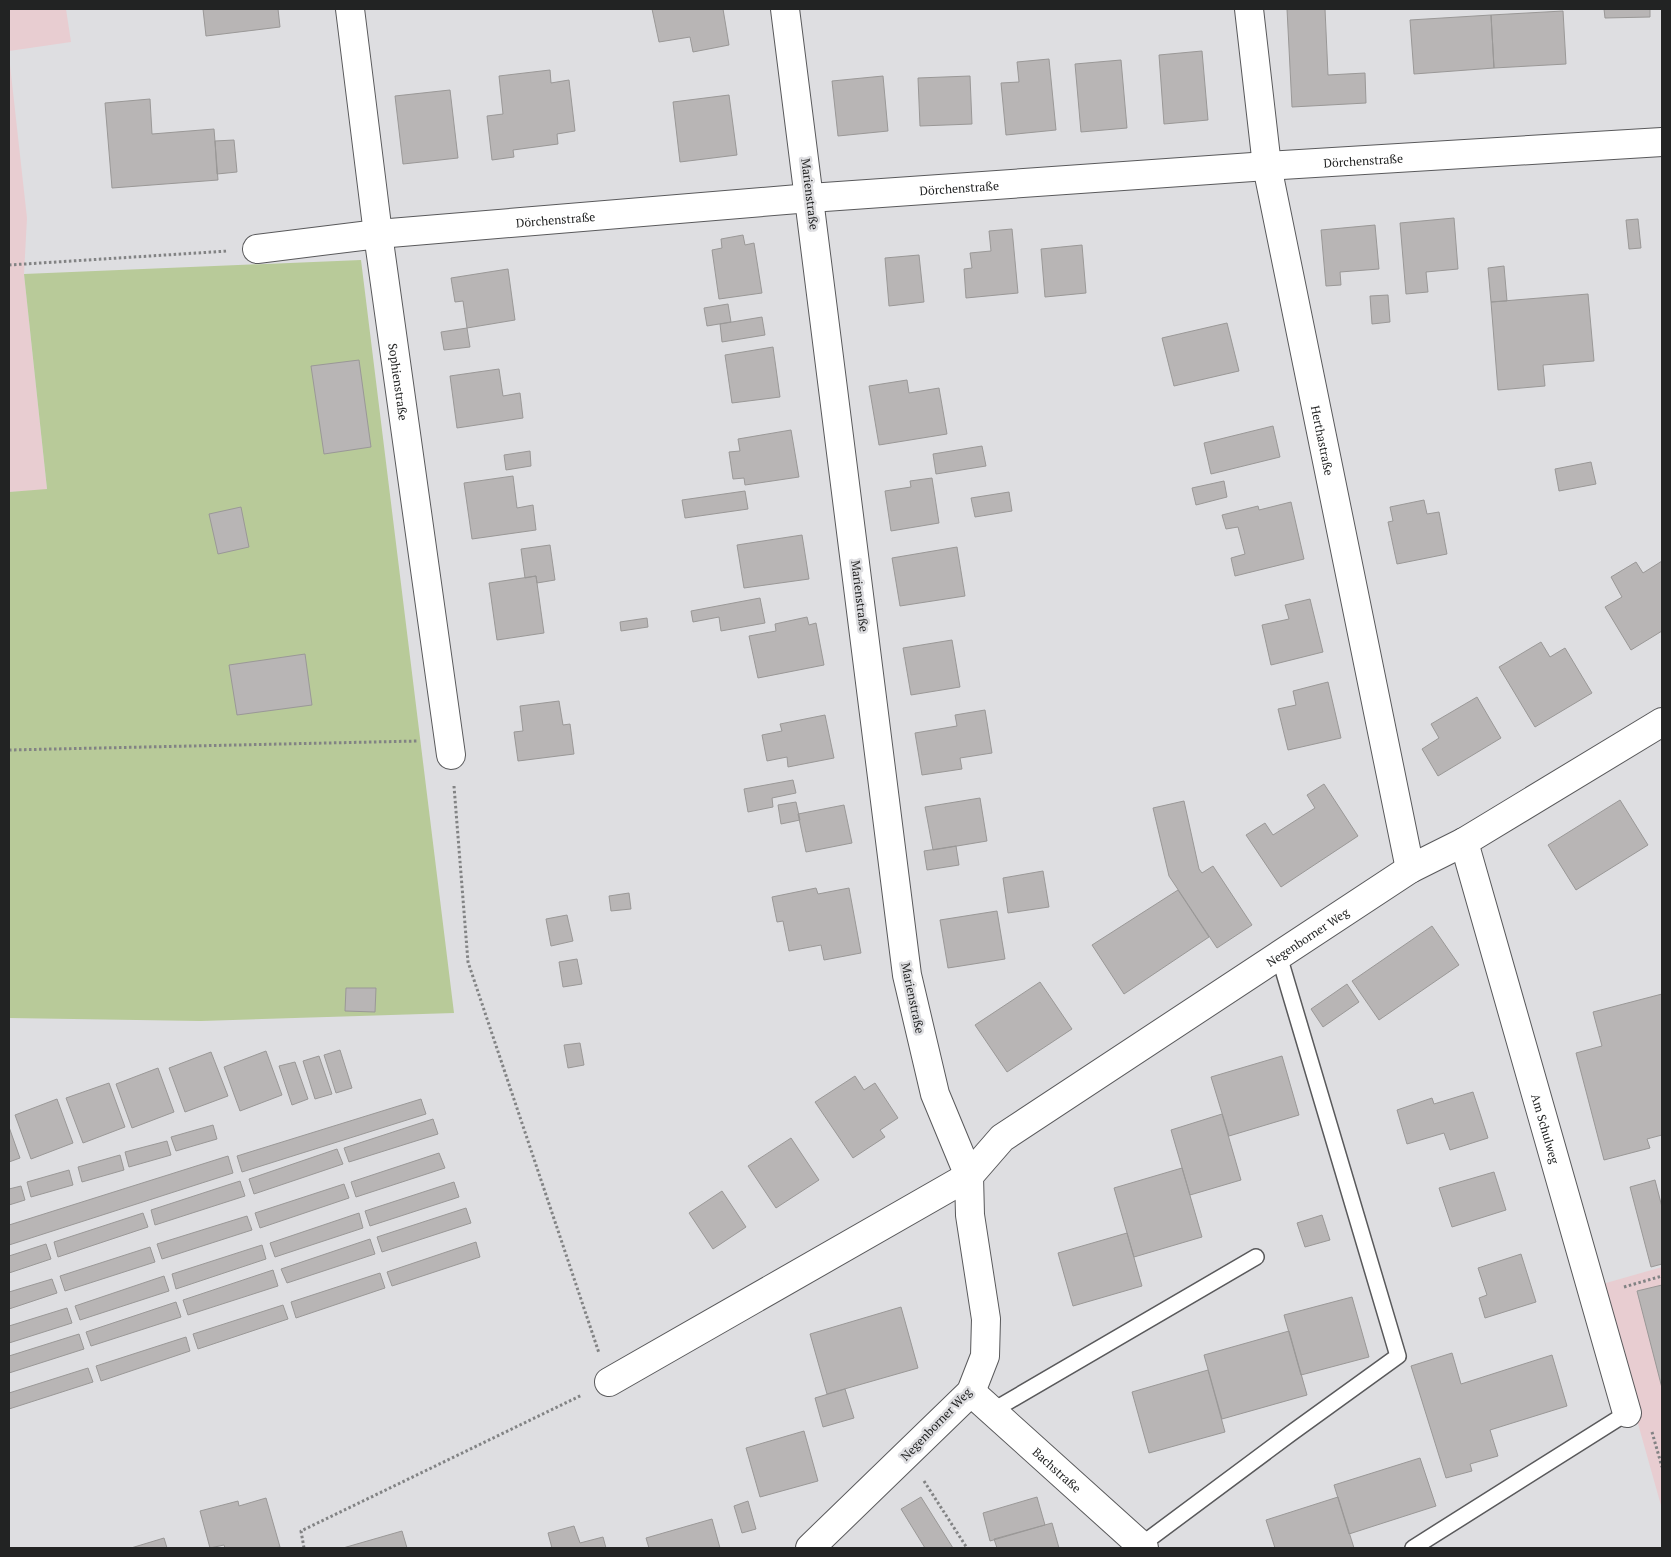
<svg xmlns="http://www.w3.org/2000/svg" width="1671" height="1557" font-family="'PT Serif',serif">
	<rect width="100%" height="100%" fill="#dedee1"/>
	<path fill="#e8cdd1" d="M9 9H66L71 42 9 51Z
		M9 56 27 218 24 274 47 490 9 492Z
		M1662 1267V1509L1599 1285Z"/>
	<path fill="#b8ca99" d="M361 260 454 1013 201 1021 9 1018V492L47 489 24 274Z"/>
	<path fill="#b8b5b5" stroke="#9a9897" d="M203 9H278L280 27 206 36Z
		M652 9H723L729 45 693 52 690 37 659 42Z
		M1287 9H1325L1328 75 1365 73 1366 103 1292 107Z
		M1604 9H1650V17L1605 18Z
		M1563 11 1566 64 1494 68 1491 15Z
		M1491 15 1494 68 1414 74 1410 20Z
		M1202 51 1208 120 1164 124 1159 55Z
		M1049 59 1056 130 1006 135 1001 83 1019 82 1017 62Z
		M1121 60 1127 128 1081 132 1075 64Z
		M550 70 551 83 569 80 575 131 557 134 558 144 513 150 514 157 492 160 487 116 503 114 499 76Z
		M883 76 888 131 838 136 832 81Z
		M970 76 972 124 920 126 918 78Z
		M450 90 458 158 403 164 395 96Z
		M729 95 737 155 680 162 673 102Z
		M150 99 152 134 214 129 218 180 112 188 105 103Z
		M234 140 237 172 217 174 215 141Z
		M1454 218 1458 269 1426 272 1428 292 1406 294 1400 223Z
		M1638 219 1641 248 1629 249 1626 220Z
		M1375 225 1379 269 1340 272 1341 285 1326 286 1321 230Z
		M1012 229 1018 293 966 298 964 269 972 268 970 253 991 251 989 231Z
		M743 235 745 245 754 243 762 293 719 299 712 250 722 248 721 239Z
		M1082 245 1086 293 1045 297 1041 249Z
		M919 255 924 302 889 306 885 258Z
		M1504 266 1507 301 1491 302 1488 268Z
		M508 269 515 320 467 328 463 301 455 302 451 278Z
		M1588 294 1594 361 1543 365 1545 386 1498 390 1491 302Z
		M1388 295 1390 322 1372 324 1370 296Z
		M728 304 731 322 707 326 704 308Z
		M762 317 765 335 722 342 720 324Z
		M1227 323 1239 371 1174 386 1162 338Z
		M467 328 470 347 444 350 441 332Z
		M773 347 780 397 732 403 725 355Z
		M359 360 371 447 324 454 311 366Z
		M499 369 503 396 520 393 523 418 457 428 450 376Z
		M907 380 909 393 939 388 947 434 879 445 869 386Z
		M1273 426 1280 457 1211 474 1204 443Z
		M791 430 799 477 745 485 744 478 733 479 729 452 740 451 738 439Z
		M982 446 986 466 936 474 933 454Z
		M530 451 531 466 506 470 504 455Z
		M1591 462 1596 484 1559 491 1555 469Z
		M513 476 517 508 533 505 536 530 472 539 464 483Z
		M932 478 939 523 891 531 885 491 911 487 910 481Z
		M1224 481 1227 497 1196 505 1192 488Z
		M745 491 748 509 685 518 682 500Z
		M1009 492 1012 511 975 517 971 498Z
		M1424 500 1427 514 1439 512 1447 554 1397 564 1388 522 1393 521 1390 507Z
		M1291 502 1304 559 1235 576 1231 558 1245 554 1238 527 1226 529 1222 515 1258 506 1259 510Z
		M241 507 249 547 218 554 209 514Z
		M802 535 809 579 744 588 737 545Z
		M550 545 555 580 537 583 536 576 525 578 521 549Z
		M957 547 965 596 900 606 892 558Z
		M1662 561V631L1631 650 1605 607 1622 597 1611 577 1636 562 1643 573Z
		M536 576 544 633 497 640 489 583Z
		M760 598 765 623 721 631 719 617 693 622 691 611Z
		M1310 599 1323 652 1271 665 1262 625 1289 619 1285 605Z
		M807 617 809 625 816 623 824 665 758 678 749 636 776 631 775 624Z
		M647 618 648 627 621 631 620 622Z
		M952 640 960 687 911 695 903 648Z
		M1541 642 1550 657 1565 648 1592 693 1535 727 1499 667Z
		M305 654 312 705 237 715 229 665Z
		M1328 682 1341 738 1288 750 1278 709 1296 705 1293 691Z
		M1477 697 1501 738 1438 776 1422 749 1439 738 1431 724Z
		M559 701 563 725 570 724 574 754 518 761 514 732 523 731 520 706Z
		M985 710 992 753 960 758 962 769 922 775 915 733 957 726 955 715Z
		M825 715 834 758 788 767 787 757 767 761 762 735 782 731 780 724Z
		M793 780 796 793 772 798 773 807 748 812 744 789Z
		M1324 784 1358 836 1281 887 1246 835 1265 823 1273 835 1315 808 1307 795Z
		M980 798 987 841 933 850 925 807Z
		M1620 800 1648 845 1576 890 1548 845Z
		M1184 801 1199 869 1202 873 1213 866 1252 925 1217 948 1169 876 1153 808Z
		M796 802 800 820 781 824 778 805Z
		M844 805 852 843 806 852 798 814Z
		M956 846 959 865 927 870 924 851Z
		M1043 871 1049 907 1008 913 1003 878Z
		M816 888 818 894 849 888 861 953 824 960 821 945 789 951 783 921 777 922 772 897Z
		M1178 890 1209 937 1124 994 1092 945Z
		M629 893 631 909 611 911 609 896Z
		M997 911 1005 959 948 968 940 920Z
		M567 915 573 941 551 946 546 919Z
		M1432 926 1459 965 1379 1020 1352 981Z
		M577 959 582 984 563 987 559 962Z
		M1040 982 1072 1029 1007 1072 975 1025Z
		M1347 984 1359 1002 1323 1027 1311 1009Z
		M346 988H376L375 1012 345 1011Z
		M1662 994V1135L1647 1139 1650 1148 1604 1160 1576 1053 1602 1046 1593 1012Z
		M580 1043 584 1065 568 1068 564 1045Z
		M340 1050 352 1088 336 1093 324 1055Z
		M266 1051 282 1095 240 1111 224 1067Z
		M211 1052 228 1096 185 1112 169 1068Z
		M319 1056 332 1094 315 1099 303 1061Z
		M1282 1056 1299 1115 1229 1136 1211 1077Z
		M295 1062 308 1099 292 1105 279 1066Z
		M158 1068 174 1112 132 1128 116 1084Z
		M855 1076 864 1090 875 1083 898 1118 880 1130 885 1137 853 1158 815 1102Z
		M109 1083 125 1127 83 1143 66 1098Z
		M1473 1092 1488 1138 1450 1150 1444 1133 1407 1144 1397 1110 1432 1098 1434 1104Z
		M57 1099 73 1143 31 1159 15 1115Z
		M421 1099 426 1114 242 1172 237 1156Z
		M1222 1114 1241 1180 1190 1195 1171 1130Z
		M433 1119 438 1134 349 1162 344 1148Z
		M213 1125 217 1139 176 1151 171 1137Z
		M9 1127 20 1158 9 1162Z
		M791 1138 819 1180 776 1208 748 1166Z
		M167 1141 171 1155 129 1167 125 1152Z
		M337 1149 343 1164 254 1194 249 1179Z
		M439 1153 445 1168 356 1197 351 1182Z
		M120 1155 124 1170 82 1182 78 1167Z
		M228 1156 233 1173 9 1245V1225Z
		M1182 1168 1202 1237 1134 1257 1114 1188Z
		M69 1170 73 1185 31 1197 27 1182Z
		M1494 1172 1506 1210 1452 1227 1439 1188Z
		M1655 1180 1662 1207V1264L1651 1267 1630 1187Z
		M240 1181 245 1196 155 1225 151 1210Z
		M454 1182 459 1197 370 1226 365 1211Z
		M344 1184 349 1198 260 1228 255 1213Z
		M21 1186 25 1200 9 1205V1189Z
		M722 1191 746 1227 713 1249 689 1213Z
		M466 1208 471 1223 382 1252 377 1237Z
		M143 1213 148 1227 58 1257 54 1242Z
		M359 1213 363 1228 275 1257 270 1243Z
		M1322 1215 1330 1240 1305 1247 1297 1223Z
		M247 1216 252 1230 162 1259 157 1244Z
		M1127 1233 1142 1286 1073 1306 1058 1253Z
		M370 1239 375 1254 287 1283 281 1269Z
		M476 1242 480 1257 392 1286 387 1272Z
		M46 1244 51 1259 9 1273V1256Z
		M262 1245 266 1259 176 1289 172 1274Z
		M150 1247 155 1262 65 1291 60 1276Z
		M1521 1254 1536 1302 1485 1318 1479 1298 1487 1295 1478 1268Z
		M273 1270 278 1286 188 1315 183 1300Z
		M380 1273 385 1288 296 1318 291 1302Z
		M164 1276 169 1291 80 1320 75 1306Z
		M52 1279 57 1293 9 1309V1292Z
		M1662 1285V1388L1637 1291Z
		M1352 1297 1369 1357 1301 1375 1284 1315Z
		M176 1302 181 1317 91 1346 86 1332Z
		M283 1305 288 1319 198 1349 193 1334Z
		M901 1307 918 1368 827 1394 810 1334Z
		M67 1308 72 1323 9 1343V1326Z
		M1289 1331 1307 1395 1222 1419 1204 1355Z
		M79 1334 84 1349 9 1373V1356Z
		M186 1337 190 1351 101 1381 96 1366Z
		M1452 1353 1461 1384 1552 1355 1567 1406 1490 1430 1498 1456 1470 1464 1472 1471 1446 1478 1411 1366Z
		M88 1368 93 1382 9 1409V1393Z
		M1208 1370 1225 1432 1149 1453 1132 1392Z
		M845 1389 854 1418 823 1427 815 1398Z
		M804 1431 818 1481 760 1497 746 1448Z
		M1420 1458 1436 1506 1349 1534 1334 1485Z
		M921 1497 953 1548H925L901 1509Z
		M1037 1497 1045 1525 990 1541 983 1513Z
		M1338 1497 1354 1548H1275L1266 1520Z
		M266 1498 280 1547 274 1548H225L224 1545 210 1548 200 1511 238 1501 239 1506Z
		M748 1501 756 1529 742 1533 734 1506Z
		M712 1519 720 1548H649L646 1538Z
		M1052 1523 1059 1548H997L994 1539Z
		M574 1526 580 1543 603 1537 606 1548H552L548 1533Z
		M402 1531 407 1548H343Z
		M164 1538 167 1548H131Z"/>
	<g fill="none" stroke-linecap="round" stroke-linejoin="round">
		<g stroke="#59595b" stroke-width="18">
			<path id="lane" d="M992 1411 1256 1257
				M1141 1545 1290 1434 1398 1356 1279 956
				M1413 1548 1627 1413"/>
		</g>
		<g stroke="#59595b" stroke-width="30">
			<g id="street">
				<path id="s1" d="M350 9 378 234 451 755"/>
				<path id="s2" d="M1249 9 1267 166 1410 869"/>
				<path id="s3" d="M257 249 378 234 810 198 1267 166 1662 142"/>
				<path id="s4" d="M1464 842 1627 1413"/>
				<path d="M609 1382 969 1176 935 1094 907 975 785 9"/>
				<path id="s5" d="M971 1392 1144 1548"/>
				<path id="s6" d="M810 1548 971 1392 985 1356 986 1319 970 1215 969 1176 1002 1138 1410 869 1464 842 1662 722"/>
			</g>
		</g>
		<path stroke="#828384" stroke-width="3" stroke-dasharray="2.5 2.5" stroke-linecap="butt" d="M9 265 228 251
			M9 750 418 741
			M454 786 468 962 599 1353
			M1624 1287 1662 1276
			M1652 1432 1662 1467
			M924 1481 967 1548
			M304 1548 301 1531 582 1395"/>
		<use href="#lane" stroke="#fff" stroke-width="15"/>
		<use href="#street" stroke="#fff" stroke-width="28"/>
	</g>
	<g text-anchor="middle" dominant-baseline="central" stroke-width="5" stroke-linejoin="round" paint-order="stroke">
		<g font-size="12" fill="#222323" stroke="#dedee1">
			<text stroke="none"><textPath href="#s3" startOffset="1110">Dörchenstraße</textPath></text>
			<text stroke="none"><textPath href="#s3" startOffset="705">Dörchenstraße</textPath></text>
			<text transform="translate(810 194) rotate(83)">Marienstraße</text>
			<text stroke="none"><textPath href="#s3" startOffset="300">Dörchenstraße</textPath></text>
			<text stroke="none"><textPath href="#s1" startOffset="376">Sophienstraße</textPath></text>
			<text stroke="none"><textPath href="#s2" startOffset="438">Herthastraße</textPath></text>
			<text transform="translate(860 596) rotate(83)">Marienstraße</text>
			<text stroke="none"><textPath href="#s6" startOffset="860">Negenborner Weg</textPath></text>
			<text transform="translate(913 998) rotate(78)">Marienstraße</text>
			<text stroke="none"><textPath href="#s4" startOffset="298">Am Schulweg</textPath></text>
			<text transform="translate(936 1424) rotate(-46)">Negenborner Weg</text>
			<text stroke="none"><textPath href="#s5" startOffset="116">Bachstraße</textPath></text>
		</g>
	</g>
	<rect width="1671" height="1557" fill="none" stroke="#222323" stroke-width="20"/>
</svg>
